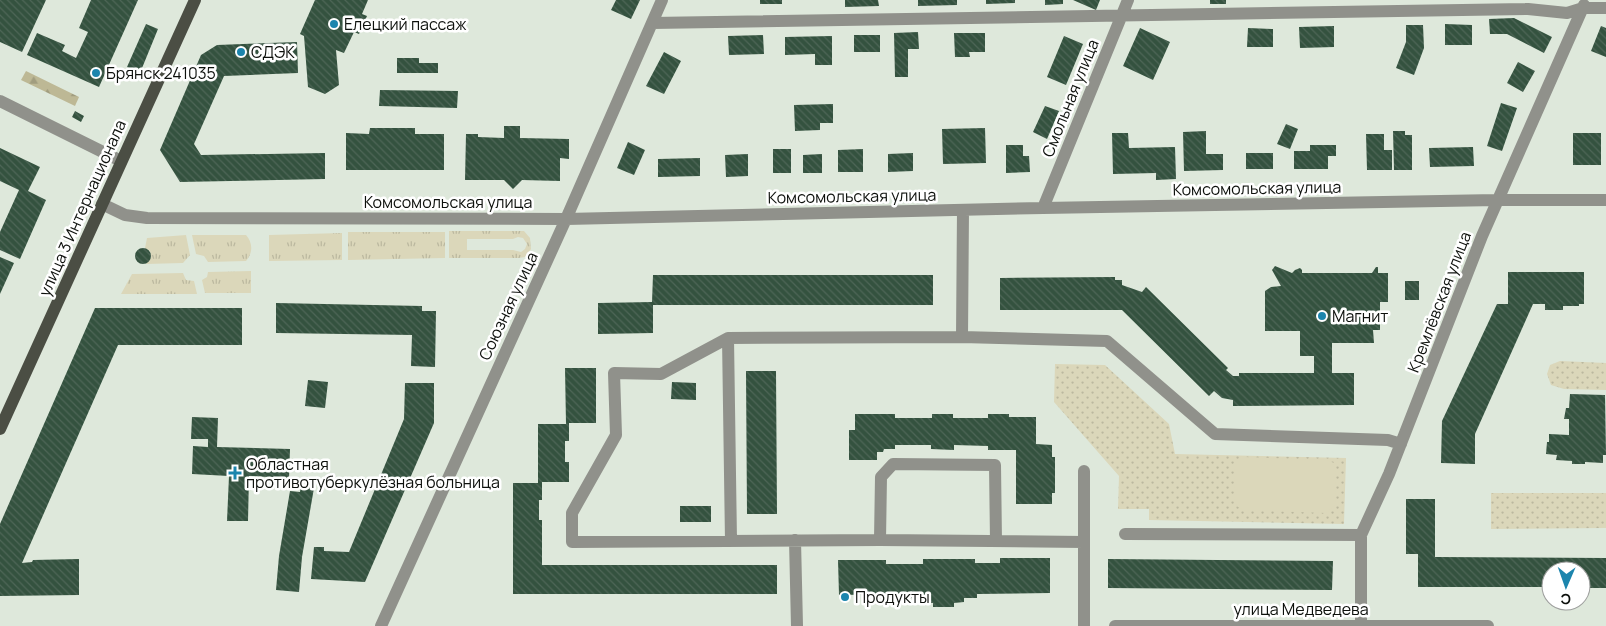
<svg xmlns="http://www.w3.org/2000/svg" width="1606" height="626" font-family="Manrope,sans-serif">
	<defs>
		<pattern id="grass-tufts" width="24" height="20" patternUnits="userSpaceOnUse" patternTransform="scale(1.25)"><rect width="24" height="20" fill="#dbd7ba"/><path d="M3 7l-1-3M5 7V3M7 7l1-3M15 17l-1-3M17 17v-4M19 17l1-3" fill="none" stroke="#bbb89f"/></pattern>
		<pattern id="forest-firs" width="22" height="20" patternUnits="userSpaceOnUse" patternTransform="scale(1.25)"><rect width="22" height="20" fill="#bdb895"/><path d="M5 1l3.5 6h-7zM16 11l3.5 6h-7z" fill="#a19d7f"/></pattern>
		<pattern id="park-dots" width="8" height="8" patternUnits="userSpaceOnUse" patternTransform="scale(1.25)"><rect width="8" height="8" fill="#dbd7ba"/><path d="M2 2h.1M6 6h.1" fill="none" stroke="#bbb89f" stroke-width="1.8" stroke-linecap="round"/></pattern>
		<pattern id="building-back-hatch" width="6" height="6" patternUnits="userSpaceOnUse" patternTransform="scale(1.25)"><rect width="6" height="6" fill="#34523f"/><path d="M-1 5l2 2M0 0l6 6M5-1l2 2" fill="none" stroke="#4e6657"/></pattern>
	</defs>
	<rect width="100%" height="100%" fill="#dee8db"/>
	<path fill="url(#grass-tufts)" fill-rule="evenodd" d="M449 231H524L530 238 531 249 525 257 519 258H449ZM518 237 523 238 527 244 525 249 521 252 513 250H467V239H513Z
		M348 232H445V258L348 260Z
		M342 233V260L269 261V235Z
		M186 235 190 255 183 263 146 264 151 257 150 251 145 248 147 238Z
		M192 235H246C253 243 253 253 246 261L208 262 204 256 196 254Z
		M251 271V293H205L202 280 207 277 208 272Z
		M183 273 186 280 194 281 197 294H121L132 274Z"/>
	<path fill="url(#forest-firs)" d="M26 71 79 97 75 106 21 80Z"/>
	<path fill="url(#park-dots)" d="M1560 361 1606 363V390L1564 389 1551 385 1547 374 1550 365Z
		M1055 364 1105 365 1169 424 1175 454 1346 458 1344 524 1149 520V509H1118L1119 476 1054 402Z
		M1491 493H1606V528L1491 529Z"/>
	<path fill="#dbd7ba" d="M1244 457 1327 460 1334 463 1336 470 1335 505 1326 513 1243 510 1237 506 1234 499 1235 466 1238 460Z"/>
	<path fill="url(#building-back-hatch)" d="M0 0H46L22 52 0 42Z
		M91 0H138L99 87 27 55 37 33 65 45 62 51 76 58 88 32 79 28Z
		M315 0H368L362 14 367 16 359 34 354 32 344 53 336 50 339 85 325 94 308 87 304 36 300 34Z
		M616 0H640L631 19 611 10Z
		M760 0H782V4H760Z
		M845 0H878L879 6 845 7Z
		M918 0H957V5L918 6Z
		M986 0H1015V3L986 4Z
		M1045 0H1063V4L1045 5Z
		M1073 0H1100L1096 10Z
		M1210 0H1226V4H1210Z
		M1514 18 1552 37 1544 53 1507 34H1490L1489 19Z
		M146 24 158 29 140 73 127 67Z
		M1445 24 1472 25V45H1445Z
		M1406 25H1423L1424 48 1414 75 1396 68 1406 42Z
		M1334 26V47L1300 48 1299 27Z
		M1601 26 1606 28V57L1591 51Z
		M1140 28 1170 42 1153 80 1123 66Z
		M1248 28 1273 29V47H1247Z
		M918 32 919 49H908V77H895L894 33Z
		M954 33H985V52H969L970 57H955Z
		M763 35 764 54 729 55 728 36Z
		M854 35H880V52H854Z
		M832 36V65H815V54L785 55V37Z
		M1064 36 1083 44 1066 85 1047 77Z
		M297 42 298 73 224 76 194 144 201 155 325 153V179L180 182 160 150 201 55 217 45Z
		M664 52 681 61 664 94 646 86Z
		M397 58H419V63H438V73H397Z
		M1518 62 1535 71 1523 92 1507 83Z
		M380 90 458 91 457 108 379 106Z
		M1501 103 1517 108 1502 151 1487 146Z
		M833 104V123H820V130L795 131 794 105Z
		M1045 106 1059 111 1047 139 1033 132Z
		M75 111 84 116 81 122 72 117Z
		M1286 124 1298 129 1290 149 1277 144Z
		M504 126H520V138L569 139V159L560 158V181L522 180 513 189 504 180H465L466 134H478V137L504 138Z
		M370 128H415V134H444V170H346V133L369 134Z
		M985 128 986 163 943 164 942 129Z
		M1206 131V154H1223V170L1184 171 1183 132Z
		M1393 131H1405V135H1412V170H1394Z
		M1112 133H1128L1129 148 1175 147 1176 179 1156 180V173L1113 174Z
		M1573 133H1601V165H1573Z
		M1366 134H1384V150H1392V170H1367Z
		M628 142 645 150 634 175 617 168Z
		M1006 145H1023V156H1029L1030 172 1006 173Z
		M1310 145H1336V156H1328V169H1294V151H1310Z
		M1473 147 1474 166 1430 167 1429 148Z
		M0 148 40 167 28 191 46 200 20 259 0 250V232L19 190 0 181Z
		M773 149H791V173H773Z
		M863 149V172H838V150Z
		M913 153V171L888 172V154Z
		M1246 153H1273V169H1246Z
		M748 154V176L726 177 725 155Z
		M822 154V173H803V155Z
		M700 158V176L658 177V159Z
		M135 256a8 8 0 1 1 16 0a8 8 0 1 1-16 0Z
		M0 257 14 263 0 294Z
		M1275 266 1292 273 1295 270 1300 268 1302 270V273H1372L1376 267H1378V273H1388V302H1380V330H1373L1374 343H1332V373H1354V405L1233 406V400L1222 398 1214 391 1209 396 1122 310H1000V278L1115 277V280H1122V285L1142 292 1146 287 1228 368 1226 370 1233 376H1239V373H1314V356H1300V331H1265V291L1271 287 1281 286 1272 270Z
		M1508 272H1584V304H1579V306H1563V310H1545V304H1533L1475 434V464L1441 463 1442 421 1497 304H1508Z
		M653 275H933V305H653V333L598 334V303L652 302Z
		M1405 281H1419V300H1405Z
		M276 303 422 306V311H436L435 367 411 366 412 335 276 333Z
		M95 308H242V345H118L22 563 32 562 33 560 79 559V595L0 596V524Z
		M565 368H596V423H569V441H565V462H569V482H542V500H539V520H542V565H777V594H513V483H538V424H566Z
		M746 371H776L777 514H747Z
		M308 380 328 382 325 408 305 406Z
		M672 382 696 383V400L671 399Z
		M405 383H434V423L365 582 311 579 314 547H324V551L349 552 404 419Z
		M1570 394 1605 395 1606 455H1603V463L1585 462V464H1572V461L1556 460 1557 455 1546 454 1547 442H1549V434L1569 435V419H1564L1566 408H1569Z
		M855 414H895V418H932V414H953V418H988V414H1009V417H1036V444L1052 445V457H1055V493H1052V504H1016V450H988V446L954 445V450L931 449V445H895V449H884L883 452H877V460H849V430H855Z
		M192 417 218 418 217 447 290 449 289 478 249 476 248 521H227L229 476 192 474 193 446 208 447V439H191Z
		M301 485 314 488 302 557 299 592 276 590 279 556 290 491 300 492Z
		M1406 499H1435V557L1606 558V588H1581V571H1551V587H1418V554H1406Z
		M680 506H711V522H680Z
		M1000 558H1050V593L977 594V598H964V602L954 603V607H933V603H923V598H911V594L839 595 838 560H886V564H923V559H975V563H1000Z
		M1108 559 1333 561 1332 590 1108 588Z"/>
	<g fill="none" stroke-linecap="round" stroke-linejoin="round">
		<path stroke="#90918b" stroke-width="12" d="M652 23 1528 9 1567 13 1583 8H1606
			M0 101 121 161
			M102 204 125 215 147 218 566 219 1043 208 1497 200H1606
			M1043 208 1128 0
			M962 337 1107 341 1215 434 1388 440 1401 444
			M728 338 661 374 614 373 616 435 572 513V542L880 540 1084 542
			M1084 471V626
			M1125 534 1361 535
			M795 540 797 626
			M880 540 881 477 893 464 995 465 996 541
			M731 541 728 338 962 337 963 210
			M1361 625V535L1389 474 1482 236 1584 5
			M381 626 566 219 662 0
			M1115 626H1488"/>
		<path stroke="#4b4e44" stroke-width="12" d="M0 429 195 0"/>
	</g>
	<g fill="#1c85ad" stroke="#fff" stroke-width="2">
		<circle cx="334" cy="24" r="5"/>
		<circle cx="241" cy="52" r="5"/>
		<circle cx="96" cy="73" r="5"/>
		<circle cx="1322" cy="316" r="5"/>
		<path d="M232.5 465.5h5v5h5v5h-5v5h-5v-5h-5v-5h5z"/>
		<circle cx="845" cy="597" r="5"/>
	</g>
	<g text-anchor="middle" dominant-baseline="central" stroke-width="5" stroke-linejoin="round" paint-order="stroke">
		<g font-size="16" fill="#0d100c" stroke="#fff" text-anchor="start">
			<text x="344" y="24">Елецкий пассаж</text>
			<text x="251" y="52">СДЭК</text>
			<text x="106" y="73">Брянск 241035</text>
			<text x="1332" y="316">Магнит</text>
			<text x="246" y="464">Областная<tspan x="246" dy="18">противотуберкулёзная больница</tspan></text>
			<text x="855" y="597">Продукты</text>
		</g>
		<g font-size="16" fill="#0d100c" stroke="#fff">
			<text transform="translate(1070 98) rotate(-68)">Смольная улица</text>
			<text transform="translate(1257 188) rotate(-1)">Комсомольская улица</text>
			<text transform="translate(852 196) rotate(-1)">Комсомольская улица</text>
			<text x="448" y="202">Комсомольская улица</text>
			<text transform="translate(82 208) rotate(-66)">улица 3 Интернационала</text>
			<text transform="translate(1439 302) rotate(-69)">Кремлёвская улица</text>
			<text transform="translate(508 306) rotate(-65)">Союзная улица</text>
			<text x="1301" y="609">улица Медведева</text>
		</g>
	</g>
	<g transform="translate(1566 586) rotate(182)"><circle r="24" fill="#ffffff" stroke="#9e9f9e"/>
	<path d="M0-4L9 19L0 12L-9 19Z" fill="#1c85ad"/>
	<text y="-8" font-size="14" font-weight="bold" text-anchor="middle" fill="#0d100c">С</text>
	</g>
</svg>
